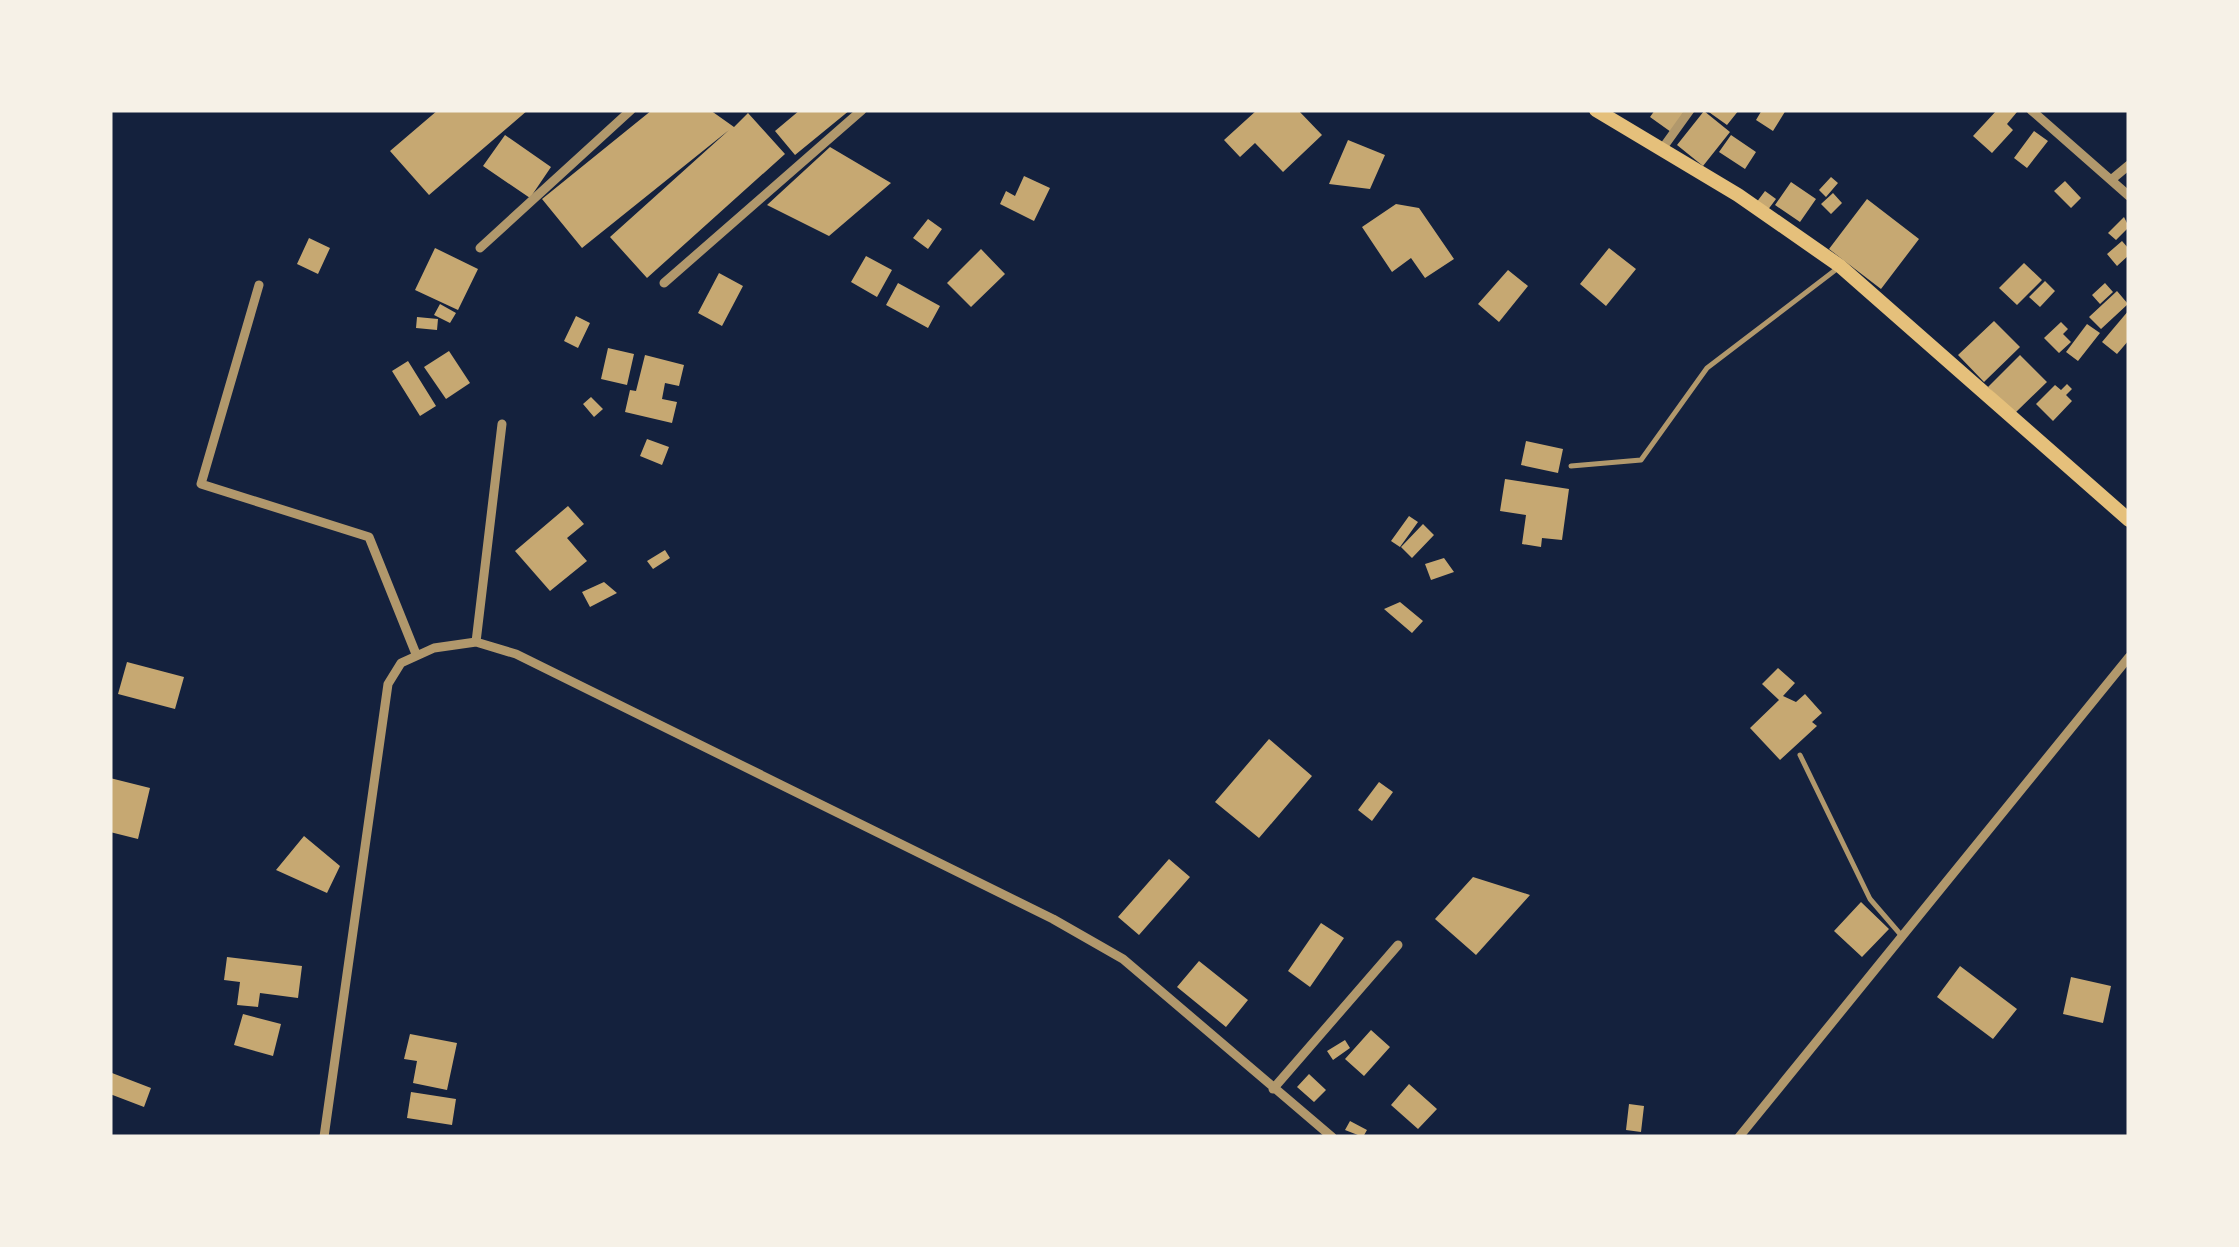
<svg xmlns="http://www.w3.org/2000/svg" width="2239" height="1247" font-family="'Alegreya Sans',sans-serif">
	<rect width="100%" height="100%" fill="#14213d"/>
	<path fill="#c6a872" d="M438 110H528L429 195 390 151Z
		M652 110H710L734 127 748 113 785 154 647 278 610 237 729 130 582 248 542 199Z
		M800 110H850L795 155 775 131Z
		M1257 110H1298L1322 135 1283 172 1255 143 1240 157 1224 140Z
		M1655 110H1685L1671 132 1650 117Z
		M1706 110H1739L1727 125Z
		M1762 110H1786L1773 131 1756 120Z
		M1997 110 2017 112 2007 124 2013 130 1992 153 1973 136Z
		M1704 111 1730 132 1703 166 1677 145Z
		M2034 131 2048 141 2027 168 2014 158Z
		M505 135 551 167 530 198 483 166Z
		M1731 135 1756 152 1745 169 1719 152Z
		M1348 140 1385 155 1370 189 1329 184Z
		M830 147 891 183 829 236 767 205Z
		M1024 176 1050 188 1034 221 1000 204 1006 191 1015 196Z
		M1831 177 1838 183 1826 197 1819 190Z
		M2065 181 2081 198 2071 208 2054 191Z
		M1791 182 1816 199 1800 222 1775 205Z
		M1765 191 1776 199 1767 211 1756 203Z
		M1833 193 1842 203 1831 214 1821 204Z
		M1867 199 1919 239 1881 289 1829 249Z
		M1396 204 1419 208 1454 259 1425 278 1411 258 1392 272 1362 227Z
		M2124 217 2129 227 2116 240 2108 233Z
		M928 219 942 229 928 249 913 238Z
		M309 238 330 248 318 274 297 264Z
		M2122 241 2129 249V255L2117 266 2107 254Z
		M435 248 478 269 458 310 415 290Z
		M1609 248 1636 269 1606 306 1580 284Z
		M981 249 1005 274 971 307 947 283Z
		M866 256 892 270 877 297 851 282Z
		M2024 263 2042 280 2017 305 1999 288Z
		M1508 270 1528 286 1499 322 1478 304Z
		M719 273 743 286 722 326 698 313Z
		M2045 281 2055 291 2040 307 2029 297Z
		M898 283 940 306 928 328 886 305Z
		M2105 283 2113 292 2100 304 2092 295Z
		M2117 291 2128 304 2101 329 2089 317Z
		M440 304 456 313 450 323 434 315Z
		M2129 310V340L2117 354 2102 342Z
		M576 316 590 323 578 348 564 341Z
		M417 317 438 319 437 330 416 328Z
		M1994 321 2020 347 1984 382 1958 355Z
		M2061 322 2068 329 2063 334 2071 342 2059 353 2044 338Z
		M2087 324 2100 333 2078 361 2066 352Z
		M608 348 634 354 627 385 601 379Z
		M449 351 470 383 446 399 424 367Z
		M645 355 684 365 679 386 665 383 662 399 677 402 672 423 625 412 630 390 636 391Z
		M2020 355 2047 382 2015 413 1988 387Z
		M408 361 436 406 420 416 392 371Z
		M2067 384 2072 389 2066 395 2072 401 2053 421 2036 404 2055 385 2061 390Z
		M591 397 603 409 594 417 583 404Z
		M647 439 669 447 662 465 640 456Z
		M1526 441 1563 449 1558 473 1521 465Z
		M1505 479 1569 489 1562 540 1542 538 1541 547 1522 544 1526 515 1500 511Z
		M568 506 584 524 567 538 587 561 550 591 515 551Z
		M1409 516 1418 522 1400 547 1391 541Z
		M1423 524 1434 535 1412 558 1401 547Z
		M665 550 670 558 653 569 647 561Z
		M1444 558 1454 572 1431 580 1425 564Z
		M604 582 617 593 590 607 582 592Z
		M1400 602 1423 621 1412 633 1384 609Z
		M127 662 184 677 175 709 118 694Z
		M1778 668 1795 683 1783 696 1796 702 1805 694 1822 713 1812 722 1817 726 1780 760 1750 728 1779 700 1762 684Z
		M1269 739 1312 776 1259 838 1215 802Z
		M110 778 150 788 138 839 110 832Z
		M1379 782 1393 792 1372 821 1358 810Z
		M304 836 340 866 327 893 276 870Z
		M1169 859 1190 877 1139 935 1118 917Z
		M1473 877 1530 895 1476 955 1435 919Z
		M1861 902 1889 929 1862 957 1834 931Z
		M1321 923 1344 938 1310 987 1288 971Z
		M227 957 302 966 298 998 260 993 258 1007 237 1005 240 982 224 980Z
		M1199 961 1248 1000 1226 1027 1177 987Z
		M1960 966 2017 1009 1993 1039 1937 997Z
		M2071 977 2111 986 2103 1023 2063 1014Z
		M243 1014 281 1024 273 1056 234 1045Z
		M1371 1030 1390 1047 1364 1076 1345 1059Z
		M410 1034 457 1043 447 1090 413 1083 417 1061 404 1059Z
		M1345 1040 1350 1048 1333 1060 1327 1051Z
		M112 1073 151 1088 144 1107 110 1094Z
		M1309 1074 1326 1090 1314 1102 1297 1087Z
		M1409 1084 1437 1109 1418 1129 1391 1105Z
		M411 1092 456 1099 452 1125 407 1118Z
		M1629 1104 1644 1106 1641 1132 1626 1130Z
		M1350 1121 1367 1130 1363 1137 1345 1130Z"/>
	<g fill="none" stroke-linecap="round" stroke-linejoin="round">
		<path stroke="#b1986c" stroke-width="5" d="M1571 466 1641 460 1707 368 1838 268
			M1800 755 1870 899 1901 935"/>
		<path stroke="#b1986c" stroke-width="9" d="M2031 110 2129 196
			M1662 149 1690 110
			M2111 180 2129 165
			M480 248 631 110
			M664 283 862 110
			M259 285 201 484 369 537 416 654
			M476 642 502 424
			M1273 1089 1398 945
			M324 1137 388 684 401 663 434 648 476 642 516 654 1053 919 1123 959 1332 1137
			M1739 1137 2129 657"/>
		<path stroke="#e5c07b" stroke-width="14" d="M1596 110 1738 195 1840 266 2129 520"/>
	</g>
	<rect width="2239" height="1247" fill="none" stroke="#f6f1e7" stroke-width="225"/>
</svg>
